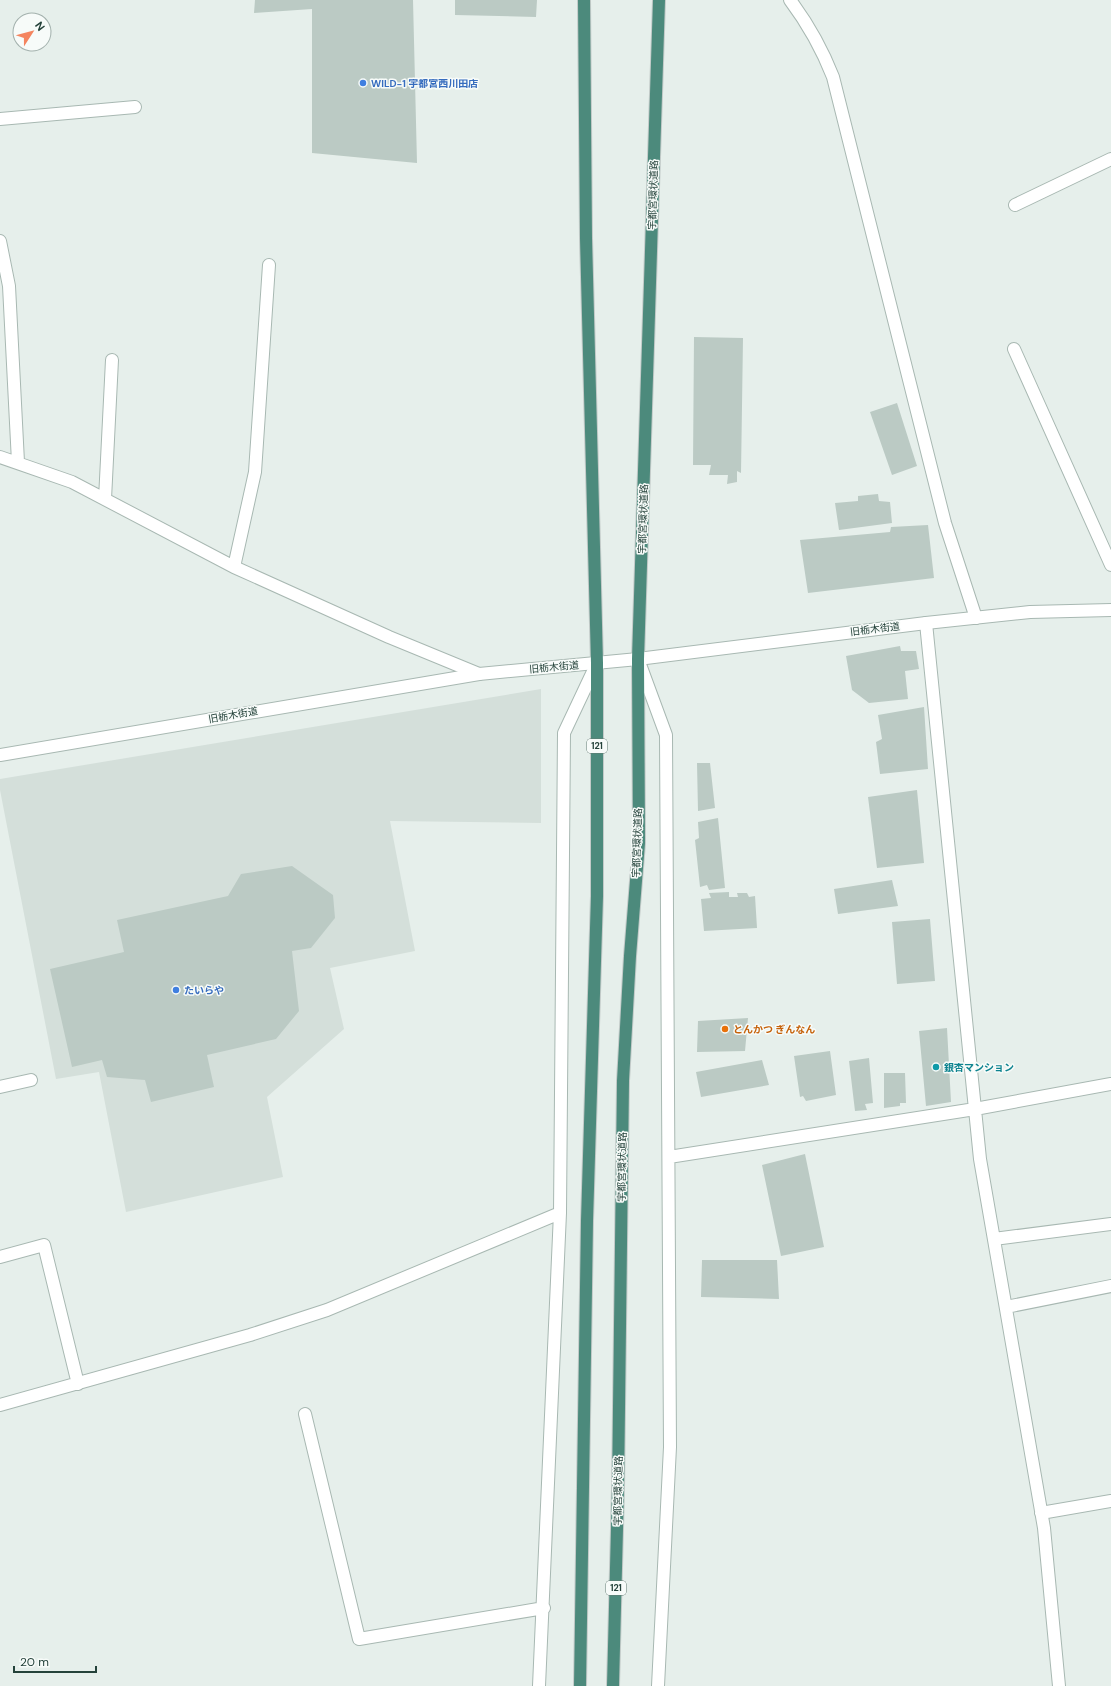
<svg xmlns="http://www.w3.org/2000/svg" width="1111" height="1686" font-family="'DM Sans','Noto Sans JP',sans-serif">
	<rect width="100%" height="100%" fill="#e6efeb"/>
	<path fill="#d4dfda" d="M541 689V823L390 821 415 951 330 968 344 1029 267 1097 283 1177 126 1212 99 1072 56 1079 0 790V779Z"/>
	<path fill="#bbcac4" d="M255 0H413L417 163 312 153V9L254 13Z
		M455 0H537L536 17 455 15Z
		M694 337 743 338 741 473 737 471V482L727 484 728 475H709L711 465H693Z
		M897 403 917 466 892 475 870 412Z
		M878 494 879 501 890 502 892 523 839 530 835 503 858 501V496Z
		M928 525 934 578 808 593 800 540 890 532 891 527Z
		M900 646 901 651H916L919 669 905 671 908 699 869 703 852 690 846 656Z
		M924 707 928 769 880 774 876 742 882 739 878 715Z
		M697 763H710L715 808 698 811Z
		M917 790 924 863 877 868 868 797Z
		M718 818 725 888 709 890 707 885 700 887 695 840 699 838 698 822Z
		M292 866 333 895 335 918 311 948 292 951 299 1011 276 1039 207 1055 214 1087 151 1102 145 1080 107 1077 102 1060 72 1067 50 969 124 952 117 920 228 896 241 874Z
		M892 880 898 906 838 914 834 889Z
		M729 892V897H738L737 893H747L749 897 755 896 757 928 704 931 701 899 711 898 709 893Z
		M930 919 935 981 897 984 892 922Z
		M748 1018 745 1051 697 1052 698 1021Z
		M947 1028 951 1102 926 1106 919 1031Z
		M830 1051 836 1095 806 1101 803 1096 800 1097 794 1056Z
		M869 1058 873 1103 865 1104 867 1110 855 1111 849 1061Z
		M762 1060 769 1085 701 1097 696 1072Z
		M884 1073H905L906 1103H900V1106L884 1108Z
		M805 1154 824 1247 781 1256 762 1165Z
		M702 1260H777L779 1299 701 1297Z"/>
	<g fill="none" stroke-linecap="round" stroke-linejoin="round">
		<g stroke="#a8b8b2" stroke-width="14">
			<path id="minor" d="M790 0C808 24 822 49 833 77L945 523 976 618
				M0 119 135 107
				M1015 205 1111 159
				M0 241 9 286 18 462
				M1014 349 1111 565
				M0 457 72 482 234 567 389 637 479 674
				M105 499 112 360
				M234 567 255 472 269 265
				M926 623 980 1159 1044 1528 1059 1686
				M638 659 666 735 670 1447 658 1686
				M0 1087 31 1080
				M669 1157 975 1109 1111 1084
				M994 1239 1111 1224
				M0 1257 44 1245 78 1384
				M1006 1307 1111 1286
				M0 1405 250 1335 327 1310 560 1213
				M305 1414 359 1639 544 1608
				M1041 1513 1111 1501
				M539 1686 560 1213 564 733 597 663"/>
		</g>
		<g stroke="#a8b8b2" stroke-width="14">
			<path id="tertiary" d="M0 755 479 674 638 659 926 623 1030 612 1111 610"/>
		</g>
		<g stroke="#c2cac8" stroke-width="14">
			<path id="trunk" d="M580 1686 587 1221 597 896V663L586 238 584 0
				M613 1686 618 1489 623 1081 630 956 639 843 638 659 659 0"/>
		</g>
		<use href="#minor" stroke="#fff" stroke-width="12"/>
		<use href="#tertiary" stroke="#fff" stroke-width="12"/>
		<use href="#trunk" stroke="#4c8a7c" stroke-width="12"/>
	</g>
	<g fill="#3f7fe0" stroke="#f7fbf9" stroke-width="1.5">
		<circle cx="363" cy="83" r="4"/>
		<circle cx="176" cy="990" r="4"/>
	</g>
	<circle fill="#e8710a" stroke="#f7fbf9" stroke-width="1.5" cx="725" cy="1029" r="4"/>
	<circle fill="#0f9aa8" stroke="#f7fbf9" stroke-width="1.5" cx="936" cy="1067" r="4"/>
	<g text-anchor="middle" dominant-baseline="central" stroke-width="3" stroke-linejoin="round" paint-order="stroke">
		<g fill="#f7fbf9" stroke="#637a73" stroke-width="1">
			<rect x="587" y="739" width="20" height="14" rx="3"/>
			<rect x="606" y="1581" width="20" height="14" rx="3"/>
		</g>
		<g font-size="9" font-weight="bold" fill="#24423a">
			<text x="597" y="746">121</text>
			<text x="616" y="1588">121</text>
		</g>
		<g font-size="10" font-weight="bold" fill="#366cbe" stroke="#f7fbf9" text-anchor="start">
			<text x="371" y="83">WILD-1 宇都宮西川田店</text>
			<text x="184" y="990">たいらや</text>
		</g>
		<g font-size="10" fill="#24423a" stroke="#f7fbf9">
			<text transform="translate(653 195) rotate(-88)">宇都宮環状道路</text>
			<text transform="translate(643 519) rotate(-88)">宇都宮環状道路</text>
			<text transform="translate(875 629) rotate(-7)">旧栃木街道</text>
			<text transform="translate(554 667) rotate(-5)">旧栃木街道</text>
			<text transform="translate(233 715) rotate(-10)">旧栃木街道</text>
			<text transform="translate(637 843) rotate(-88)">宇都宮環状道路</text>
			<text transform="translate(622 1167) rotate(-89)">宇都宮環状道路</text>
			<text transform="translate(618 1491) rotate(-89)">宇都宮環状道路</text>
		</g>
		<g font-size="10" font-weight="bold" fill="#c56008" stroke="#f7fbf9" text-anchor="start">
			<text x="733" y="1029">とんかつ ぎんなん</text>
		</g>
		<g font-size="10" font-weight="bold" fill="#0d838f" stroke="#f7fbf9" text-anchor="start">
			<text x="944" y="1067">銀杏マンション</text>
		</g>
	</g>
	<g transform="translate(32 32) rotate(54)"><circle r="19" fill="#f7fbf9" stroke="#a3b1ad"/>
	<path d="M0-3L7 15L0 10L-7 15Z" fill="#f4845f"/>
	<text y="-6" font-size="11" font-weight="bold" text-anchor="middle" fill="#24423a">N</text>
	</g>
	<path d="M14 1666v6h82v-6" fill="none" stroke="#24423a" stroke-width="2"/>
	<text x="20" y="1666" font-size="12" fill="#24423a" stroke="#f7fbf9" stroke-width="3" paint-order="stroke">20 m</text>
</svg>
